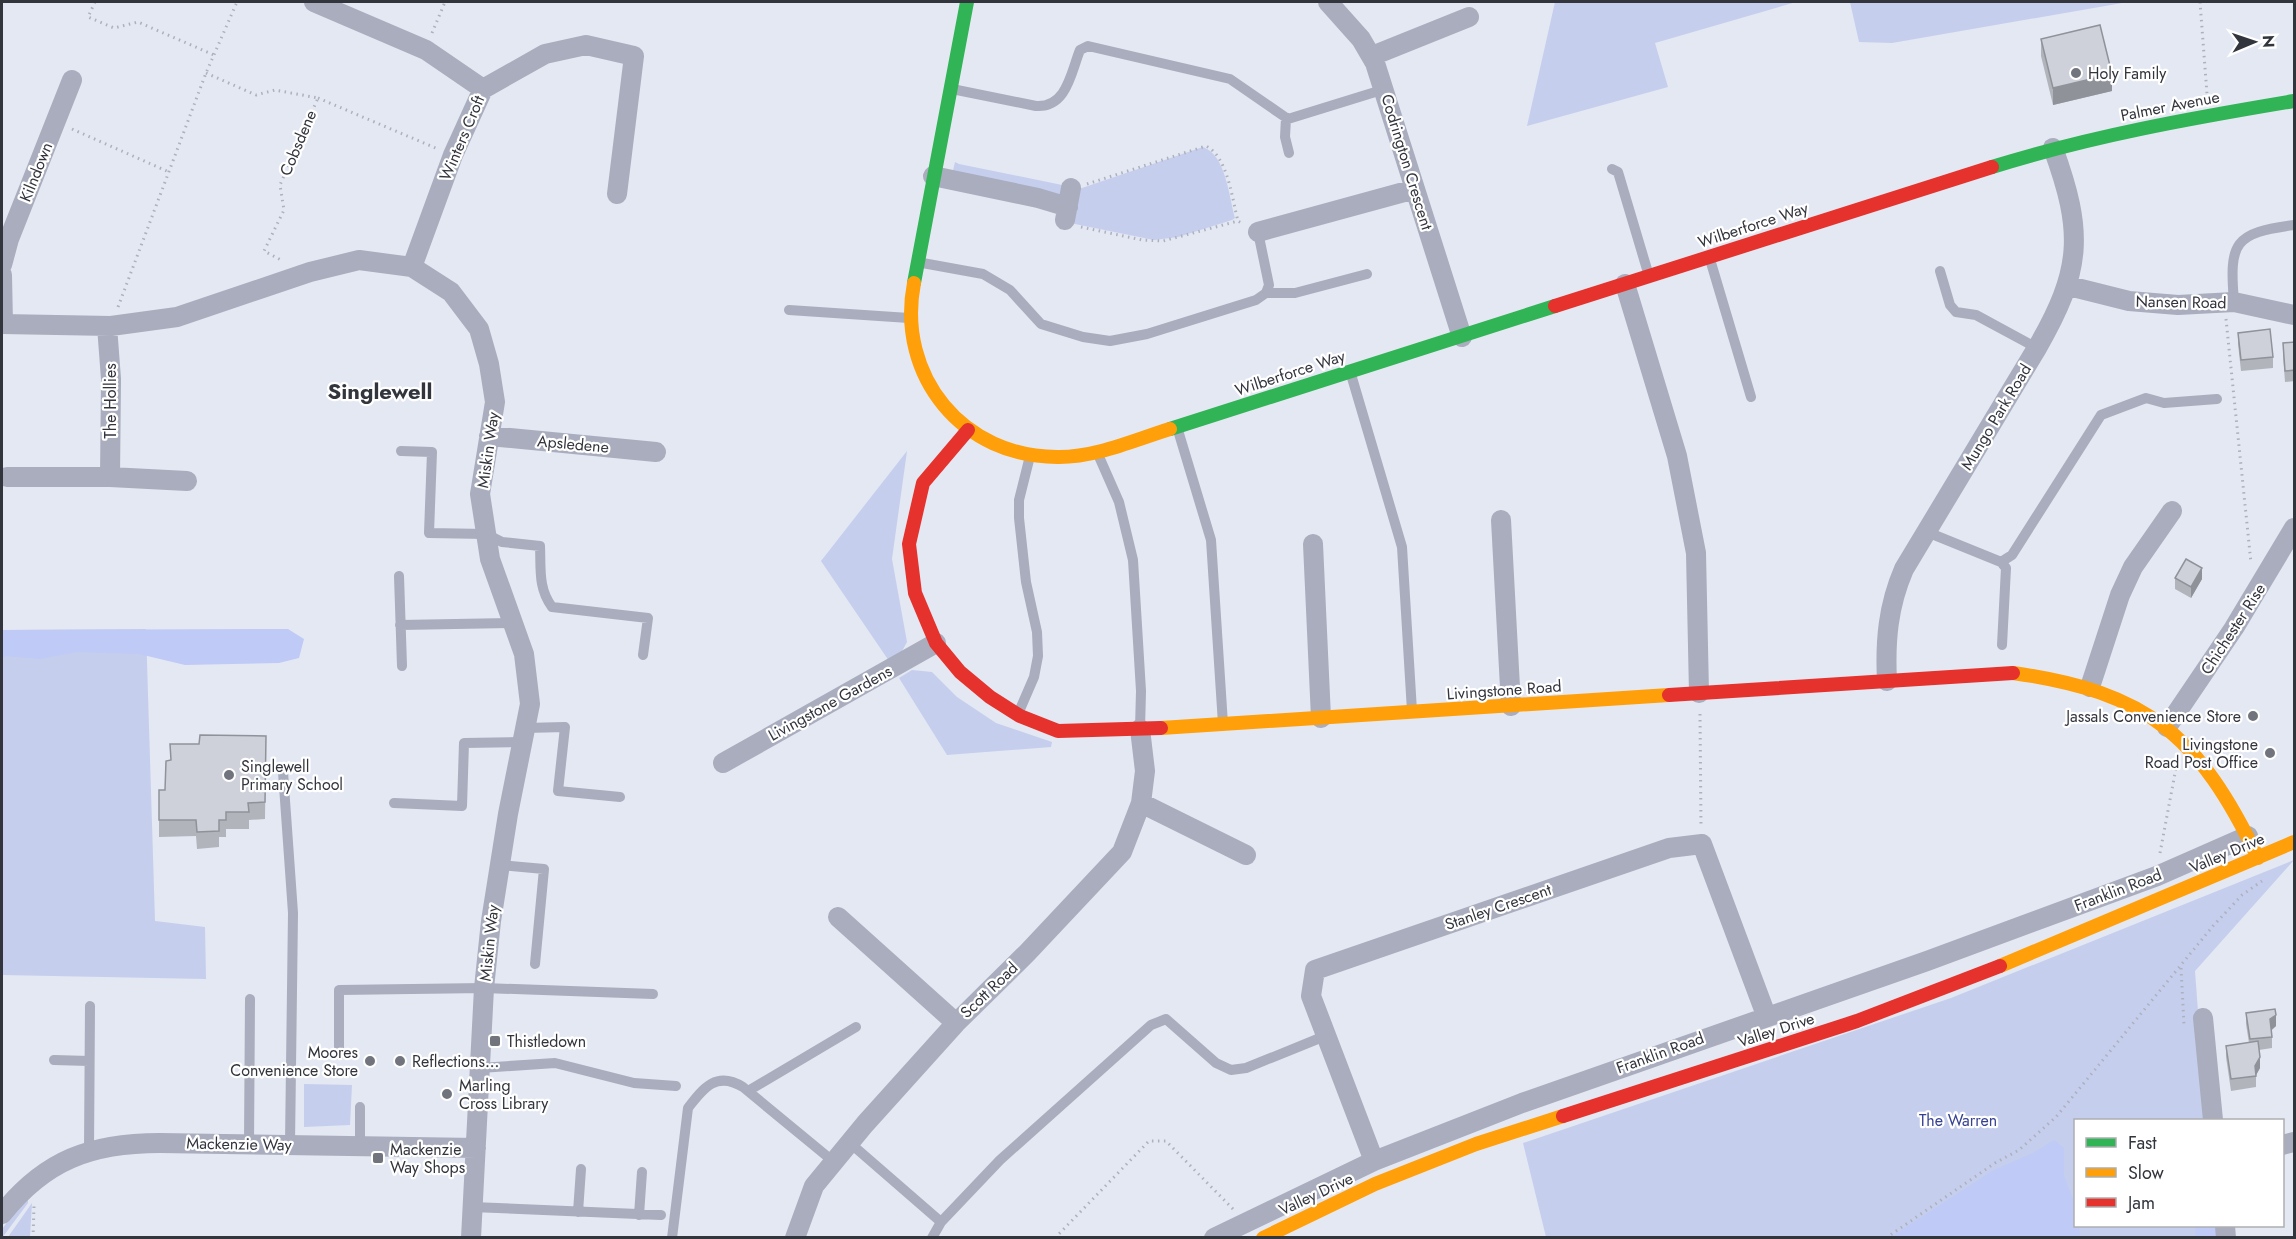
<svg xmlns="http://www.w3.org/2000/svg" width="2296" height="1239" font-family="Jost,sans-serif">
	<rect width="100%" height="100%" fill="#e4e8f3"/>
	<path fill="#c5ceed" d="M1555 2H1796L1655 43 1668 87 1527 126Z
		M1850 2H2128L1892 43 1859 42Z
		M1203 147C1226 155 1229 197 1235 218L1232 220 1178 237 1154 240 1070 223 1079 189Z
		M955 162 959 164 1067 186 1061 196 952 175Z
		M907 451 892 559 907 642 901 653 889 661 821 561Z
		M146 629 155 921 205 927 206 979 2 975V630Z
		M912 670 932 672 957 697 996 723 1052 742 1051 747 947 755 899 678Z
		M2294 860 2195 971 2206 1120H2076V1226H2217L2218 1237H1546L1523 1143 1951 998Z
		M304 1084 352 1085 350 1125 304 1127Z
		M28 1196V1203L2 1238V1229Z
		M32 1203 30 1237H8Z"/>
	<path fill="#bfcaf6" d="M288 629 304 639 299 658 279 663 185 665 139 654 77 652 40 659 6 656 2 658V630Z
		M2054 1140 2064 1148V1176L2075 1204 2076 1226H2079L2080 1237H1891L1992 1171 2033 1153Z
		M2195 1226H2217L2218 1237H2196Z"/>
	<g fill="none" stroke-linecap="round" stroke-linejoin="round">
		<path stroke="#aeb1bd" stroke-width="3" stroke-dasharray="1.5 4.5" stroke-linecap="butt" d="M95 2 88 17 114 28 138 22 214 55
			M2200 2 2207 94
			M432 33 445 2
			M206 73 256 95 275 90 318 98 280 185 284 210 264 251 283 261
			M318 98 438 149
			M72 129 169 172
			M1087 184 1206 146C1228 157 1232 199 1238 221
			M1081 227 1142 240 1163 241 1238 221 1243 224
			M118 307 206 73 237 2
			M2226 319 2251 563
			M1700 714 1701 828
			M2160 853 2176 768
			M2181 968 2184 1025
			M33 1238 34 1206
			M1055 1238 1149 1141H1166L1233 1209
			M1886 1238 1995 1163 2019 1150 2056 1117 2213 926 2242 895 2262 881"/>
		<path stroke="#a9adbd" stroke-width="10" d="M952 89 1036 106C1067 108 1071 72 1080 50L1088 46 1230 79 1288 119 1385 89
			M1286 118 1285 137 1289 153
			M1612 169 1618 172 1649 276
			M1709 256 1751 397
			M917 262 983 274 1010 290 1041 324 1083 337 1110 341 1147 334 1256 300 1266 293 1269 285 1258 232
			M1940 271 1950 305 1956 312 1976 315 2037 348
			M1266 293H1295L1367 274
			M2234 302C2229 242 2234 233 2294 225
			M789 310 909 318
			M1350 371 1402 547 1412 711
			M1177 427 1211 540 1223 724
			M401 451 432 452 429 533 486 534 502 542 540 546C541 569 538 588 552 607L648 618 643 655
			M1097 452 1119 502 1133 560 1141 691 1140 729
			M1927 532 2001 562 2006 568 2002 645
			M2001 562 2012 555 2101 415 2146 398 2164 403 2217 399
			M399 576 402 666
			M400 625 513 623
			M1018 714 1034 677 1038 656 1037 632 1026 582 1019 518V500L1030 456
			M525 728 565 727 558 791 620 797
			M283 772 293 913 290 1144
			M394 803 462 806 464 743 522 742
			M499 865 544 869 535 964
			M339 1055V990L484 988 653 994
			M54 1060 89 1061
			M480 1068 555 1063 634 1083 676 1086
			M748 1091 856 1027
			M850 1143 941 1222
			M249 1144 250 999
			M360 1145V1107
			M89 1150 90 1006
			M472 1207 661 1215
			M578 1212 581 1169
			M639 1215 642 1172
			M672 1238 688 1108C704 1087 717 1071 743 1087L834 1162
			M932 1238 941 1222 1000 1160 1151 1025 1166 1019 1216 1063 1231 1070 1246 1068 1325 1036"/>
		<path stroke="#a9adbd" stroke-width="20" d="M314 2 426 50 483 89
			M1328 2 1361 39 1375 63 1462 337
			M1372 56 1469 17
			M933 176 1038 198 1068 207
			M1065 220 1071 188
			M1258 232 1415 189
			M2 265 9 239 72 80
			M412 267 453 155 483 89 545 54 586 45 634 56 617 194
			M2 275 3 324
			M1625 284 1677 456 1696 553 1699 693
			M2069 286 2129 301 2178 305 2234 302 2294 315
			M2 324 111 326 177 317 310 272 359 260 412 267 451 292 479 329 489 364 495 402 480 494 490 559 524 654 530 704 508 814 491 921 484 988 471 1238
			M107 326 111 379 110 477 187 481
			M489 436 656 452
			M7 477H110
			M1501 520 1511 706
			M1313 544 1321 718
			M1887 681C1885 641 1888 606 1904 569L2037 348C2082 270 2084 233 2053 148
			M2090 687 2120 595 2133 567 2172 511
			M2167 727 2234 628 2294 528
			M723 763 936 643
			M1141 803 1246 855
			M838 917 956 1023
			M2203 1018 2213 1120
			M2282 1145 2294 1142
			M1374 1161 1311 996 1315 970 1669 848 1702 844 1766 1015
			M2 1214C45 1160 91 1143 160 1143L476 1148
			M2225 1226 2226 1238
			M795 1238 814 1186 865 1124 956 1023 1027 953 1122 852 1141 803 1145 771 1140 729
			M1214 1238 1374 1161 1522 1103 1927 961 2157 876 2248 836"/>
		<path stroke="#30b455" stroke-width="14" d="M1992 167C2091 136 2192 118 2294 101
			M914 283 967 2
			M1170 429 1555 306"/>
		<path stroke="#ff9f0a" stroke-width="14" d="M914 283C896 376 963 458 1059 457 1097 457 1134 440 1170 429
			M2013 673C2149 692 2199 736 2258 858
			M1161 728 1669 695
			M2000 966 2294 842
			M1263 1238 1375 1184 1476 1144 1563 1116"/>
		<path stroke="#e5322d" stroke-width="14" d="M1555 306 1992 167
			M968 430 923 483 909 544 915 593 936 643 960 672 990 697 1020 716 1058 731 1161 728
			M1669 695 2013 673
			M1563 1116 1857 1021 2000 966"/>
	</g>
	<path fill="#b1b4bb" d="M2041 39 2112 91 2053 105 2041 56Z
		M2238 333 2273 357V368L2241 371 2238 344Z
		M2295 342V381L2285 382 2283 354V343Z
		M2175 578 2202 579 2191 598 2175 589Z
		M266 736 265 819 249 820V829H226V837H219V847L197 849 196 836 159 837V790H165L170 760 199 744Z
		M2246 1013 2276 1026 2272 1030V1048L2259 1050 2260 1068 2256 1075V1087L2231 1091 2226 1057V1046L2249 1043 2246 1024Z"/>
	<path fill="#909299" d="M2112 74V91L2053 105V88Z
		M2202 568V579L2191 598V587Z
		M2276 1015V1026L2270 1031V1019Z
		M2260 1057V1068L2255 1077V1066Z"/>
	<path fill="#ced1da" stroke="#909299" stroke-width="1.5" d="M2100 25 2112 74 2053 88 2041 39Z
		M2270 329 2273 357 2241 360 2238 333Z
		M2295 342V370L2285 371 2283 343Z
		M2186 559 2202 568 2191 587 2175 578Z
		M200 735 266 736 265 802 248 803 249 812H226V820H219V831L197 832 196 820H159V790H165L166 761 171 760 170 744H199Z
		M2275 1009 2276 1015 2270 1019 2272 1037 2250 1039 2246 1013Z
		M2258 1041 2260 1057 2255 1066 2256 1076 2231 1079 2226 1046Z"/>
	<g fill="#71747d" stroke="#fff" stroke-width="2">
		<circle cx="2076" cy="73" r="6"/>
		<circle cx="2253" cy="716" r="6"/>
		<circle cx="2270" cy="753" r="6"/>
		<circle cx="229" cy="775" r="6"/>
		<rect x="489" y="1035" width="12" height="12" rx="3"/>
		<circle cx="370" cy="1061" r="6"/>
		<circle cx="400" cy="1061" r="6"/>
		<circle cx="447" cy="1094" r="6"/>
		<rect x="372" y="1152" width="12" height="12" rx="3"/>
	</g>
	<g text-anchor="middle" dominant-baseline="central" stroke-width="4.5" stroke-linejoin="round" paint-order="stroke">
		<g font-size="16" fill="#33353d" stroke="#fff" text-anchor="start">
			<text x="2088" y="73">Holy Family</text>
			<text x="2241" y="716" text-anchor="end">Jassals Convenience Store</text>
			<text x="2258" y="744" text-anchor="end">Livingstone<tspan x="2258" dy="18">Road Post Office</tspan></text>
			<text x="241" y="766">Singlewell<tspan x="241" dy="18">Primary School</tspan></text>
			<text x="507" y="1041">Thistledown</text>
			<text x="358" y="1052" text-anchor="end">Moores<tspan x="358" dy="18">Convenience Store</tspan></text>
			<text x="412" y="1061">Reflections...</text>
			<text x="459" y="1085">Marling<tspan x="459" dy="18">Cross Library</tspan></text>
			<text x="390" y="1149">Mackenzie<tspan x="390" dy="18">Way Shops</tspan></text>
		</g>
		<g font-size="16" fill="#33353d" stroke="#fff">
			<text transform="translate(2170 106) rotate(-11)">Palmer Avenue</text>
			<text transform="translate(462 138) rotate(-67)">Winters Croft</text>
			<text transform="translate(298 143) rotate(-67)">Cobsdene</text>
			<text transform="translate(1407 162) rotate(73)">Codrington Crescent</text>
			<text transform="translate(36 172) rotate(-68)">Kilndown</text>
			<text transform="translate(1753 225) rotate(-18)">Wilberforce Way</text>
			<text transform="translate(2181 302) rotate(1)">Nansen Road</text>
			<text transform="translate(1290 373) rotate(-18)">Wilberforce Way</text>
			<text transform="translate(110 401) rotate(-90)">The Hollies</text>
			<text transform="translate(1996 417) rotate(-59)">Mungo Park Road</text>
			<text transform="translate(573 444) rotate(5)">Apsledene</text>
			<text transform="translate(488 450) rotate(-82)">Miskin Way</text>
			<text transform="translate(2233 629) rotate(-57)">Chichester Rise</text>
			<text transform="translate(1504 690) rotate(-4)">Livingstone Road</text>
			<text transform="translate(830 703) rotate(-29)">Livingstone Gardens</text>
			<text transform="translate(2227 853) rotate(-23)">Valley Drive</text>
			<text transform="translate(2118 890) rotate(-21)">Franklin Road</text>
			<text transform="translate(1498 907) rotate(-19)">Stanley Crescent</text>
			<text transform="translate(489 943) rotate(-84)">Miskin Way</text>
			<text transform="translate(989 990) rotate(-44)">Scott Road</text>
			<text transform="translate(1776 1030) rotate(-18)">Valley Drive</text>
			<text transform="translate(1660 1053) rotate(-20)">Franklin Road</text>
			<text transform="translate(239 1144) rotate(1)">Mackenzie Way</text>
			<text transform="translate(1316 1194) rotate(-25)">Valley Drive</text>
		</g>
		<g font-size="16" fill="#364191" stroke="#fff">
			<text x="1958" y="1120">The Warren</text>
		</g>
		<g font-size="22" font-weight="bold" fill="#33353d" stroke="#fff">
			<text x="380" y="391">Singlewell</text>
		</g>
	</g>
	<rect width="2296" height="1239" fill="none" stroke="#33353d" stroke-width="6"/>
	<rect x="2074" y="1119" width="210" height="108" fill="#ffffff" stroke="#adaeb1" stroke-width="1.5"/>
	<rect x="2086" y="1138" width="30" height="9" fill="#30b455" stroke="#adaeb1" stroke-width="1.5"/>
	<text x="2128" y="1149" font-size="18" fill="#33353d">Fast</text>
	<rect x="2086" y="1168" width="30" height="9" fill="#ff9f0a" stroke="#adaeb1" stroke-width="1.5"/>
	<text x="2128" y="1179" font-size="18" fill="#33353d">Slow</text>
	<rect x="2086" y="1198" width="30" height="9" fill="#e5322d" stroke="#adaeb1" stroke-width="1.5"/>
	<text x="2128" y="1209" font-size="18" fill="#33353d">Jam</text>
	<g transform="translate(2254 42) rotate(88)" stroke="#ffffff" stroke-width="4.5" paint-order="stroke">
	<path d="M0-4.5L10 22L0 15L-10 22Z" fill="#33353d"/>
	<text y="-9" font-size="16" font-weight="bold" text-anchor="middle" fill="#33353d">N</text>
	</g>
</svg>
